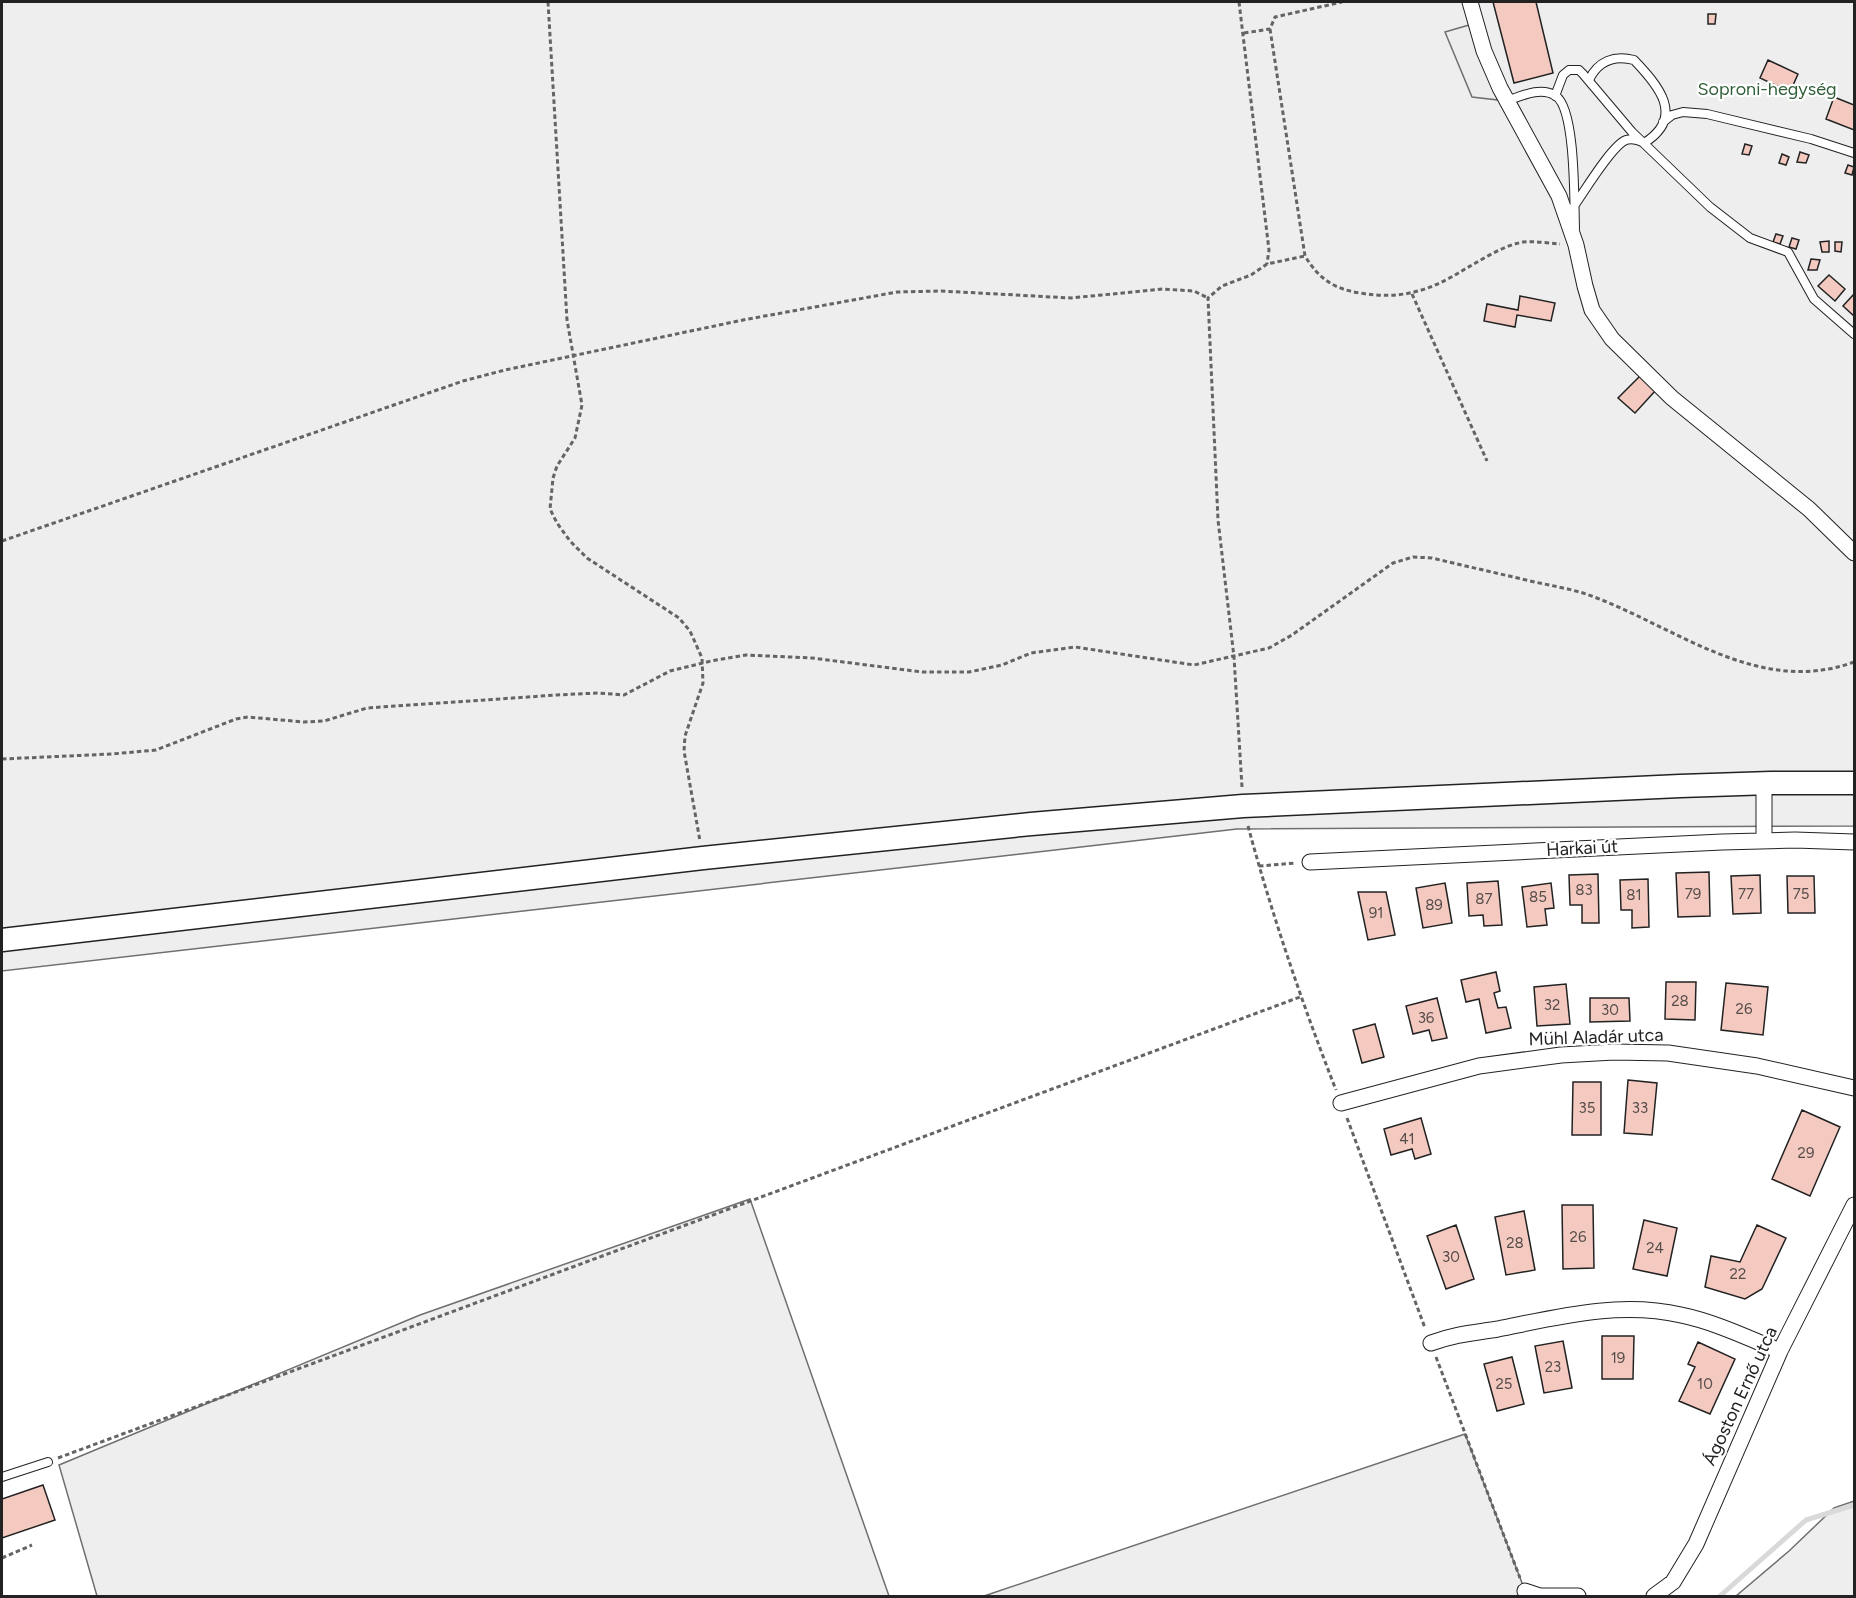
<svg xmlns="http://www.w3.org/2000/svg" width="1856" height="1598" font-family="Figtree,sans-serif">
	<rect width="100%" height="100%" fill="#fff"/>
	<path fill="#eee" stroke="#6f6f6f" stroke-width="1.5" d="M2 2H1854V826L1237 829 2 971Z
		M750 1199 889 1596H97L59 1465 420 1315Z
		M1465 1434 1527 1596H984Z
		M1854 1501V1596H1736L1789 1551 1834 1508Z"/>
	<path fill="#ededed" stroke="#6f6f6f" stroke-width="1.5" d="M1476 23 1507 101 1472 97 1445 32Z"/>
	<g fill="none" stroke-linecap="round" stroke-linejoin="round">
		<path stroke="#d9d9d9" stroke-width="5" d="M1720 1596 1806 1520 1854 1505"/>
	</g>
	<path fill="#f3c9c0" stroke="#222" stroke-width="1.5" d="M1493 2H1536L1553 73 1514 83Z
		M1708 14H1716L1715 24H1708Z
		M1768 60 1798 74 1790 92 1760 78Z
		M1834 97 1854 105V130L1826 119Z
		M1745 144 1752 146 1749 155 1742 154Z
		M1800 152 1809 155 1806 163 1797 162Z
		M1782 154 1789 157 1786 165 1779 163Z
		M1848 165 1854 167 1852 175 1845 173Z
		M1776 234 1783 236 1780 244 1773 242Z
		M1792 238 1799 240 1796 249 1789 247Z
		M1829 241V252H1822L1820 242Z
		M1835 242H1842L1841 252 1835 251Z
		M1811 259 1820 260 1817 270H1808Z
		M1829 275 1845 289 1835 301 1818 286Z
		M1854 294V316L1843 306Z
		M1520 296 1555 303 1551 321 1517 315 1515 327 1484 321 1487 304 1518 310Z
		M1641 375 1656 390 1635 413 1618 398Z
		M1709 872 1710 916 1678 917 1676 873Z
		M1598 874 1599 923H1582V905H1570L1569 875Z
		M1760 875 1761 913 1733 914 1731 876Z
		M1787 876H1814L1815 913H1788Z
		M1648 879 1649 927 1632 928V910H1621L1620 880Z
		M1498 881 1502 925 1484 926 1483 915 1469 916 1467 883Z
		M1445 883 1452 923 1423 928 1416 888Z
		M1551 883 1554 908 1545 909 1547 925 1527 927 1522 887Z
		M1358 892H1386L1395 935 1368 940Z
		M1496 972 1500 991 1494 993 1498 1008 1506 1007 1511 1028 1486 1033 1479 999 1466 1002 1461 980Z
		M1666 982H1696L1695 1020 1665 1019Z
		M1726 983 1768 987 1763 1035 1721 1030Z
		M1566 984 1570 1024 1537 1026 1534 987Z
		M1437 998 1447 1038 1432 1041 1429 1030 1413 1034 1406 1006Z
		M1590 998H1629L1630 1021 1590 1022Z
		M1375 1024 1384 1057 1362 1063 1353 1030Z
		M1628 1080 1657 1083 1652 1135 1624 1133Z
		M1573 1082H1601V1135H1572Z
		M1802 1110 1840 1127 1810 1196 1772 1179Z
		M1421 1118 1431 1154 1415 1159 1412 1149 1391 1155 1384 1129Z
		M1562 1205H1593L1594 1268 1563 1269Z
		M1524 1211 1535 1270 1506 1275 1495 1217Z
		M1644 1220 1677 1228 1667 1276 1633 1269Z
		M1456 1225 1474 1279 1446 1289 1427 1236Z
		M1757 1225 1786 1238 1762 1289 1745 1299 1705 1287 1711 1256 1740 1262Z
		M1602 1336H1634L1633 1379H1602Z
		M1563 1341 1572 1388 1544 1393 1535 1346Z
		M1698 1342 1735 1359 1710 1414 1679 1401 1695 1367 1688 1364Z
		M1512 1357 1524 1404 1497 1411 1484 1364Z
		M43 1485 55 1520 2 1538V1499Z"/>
	<g fill="none" stroke-linecap="round" stroke-linejoin="round">
		<g stroke="#222" stroke-width="10">
			<path id="lane" d="M1555 96 1563 75 1569 70H1579L1583 74 1632 132 1710 207 1750 238 1788 252 1814 299 1854 334
				M1507 101C1521 96 1541 86 1556 96 1576 110 1574 203 1575 228
				M1663 122 1672 115 1683 112 1707 114 1811 139 1854 153
				M1574 206C1584 192 1612 145 1626 140 1633 138 1638 140 1644 143 1686 117 1658 85 1634 60 1614 55 1598 61 1589 80
				M2 1477 48 1462"/>
		</g>
		<g stroke="#222" stroke-width="17">
			<path id="street" d="M1470 2 1484 51 1500 88 1559 196 1576 245 1585 286 1592 310 1612 339 1672 398 1809 509 1854 553
				M1764 783V840
				M1310 862 1722 842 1795 840 1854 842
				M1341 1103 1479 1066 1561 1055 1614 1052 1668 1053 1757 1066 1854 1088
				M1431 1343C1456 1334 1473 1333 1498 1329 1558 1317 1619 1301 1681 1315 1715 1322 1748 1338 1780 1351
				M1525 1591 1540 1596H1578
				M1654 1596 1673 1582 1696 1544 1780 1351 1854 1205"/>
		</g>
		<g stroke="#222" stroke-width="25">
			<path id="secondary" d="M2 940 703 858 1031 824 1243 806 1680 786 1771 783H1854"/>
		</g>
		<path stroke="#646464" stroke-width="3" stroke-dasharray="4.5 3" stroke-linecap="butt" d="M548 2 567 320 582 405 575 438 557 466 553 478 550 509 557 523 570 541 587 558 679 618 690 631 702 658 703 683 685 736 684 751 700 841
			M1239 2 1269 250 1267 264
			M1270 29 1305 256C1319 279 1334 289 1360 293 1401 300 1430 291 1465 269 1483 259 1502 246 1523 242 1535 241 1548 243 1560 244
			M1244 33 1270 29 1275 17 1342 2
			M1412 294 1487 461
			M2 541 463 381 505 370 743 320 897 292 941 291 1071 298 1163 289 1194 291 1208 298
			M2 759 112 754 156 750 236 719 248 717 304 722 324 721 367 708 557 695 598 693 624 695 670 671 711 661 746 655 812 658 922 672H969L1002 665 1031 653 1075 647 1194 665 1269 648 1292 635 1393 563 1413 557 1432 558C1465 566 1497 573 1530 581 1548 585 1566 588 1583 593 1672 623 1756 698 1854 662
			M1242 787 1234 657 1218 520 1208 298 1222 286 1251 275 1267 264 1305 256
			M1248 826C1272 915 1302 1003 1336 1090
			M1259 866 1296 863
			M1347 1118 1425 1328
			M1436 1357 1520 1578
			M58 1458 1300 997
			M2 1558 32 1545"/>
		<use href="#lane" stroke="#fff" stroke-width="8"/>
		<use href="#street" stroke="#fff" stroke-width="15"/>
		<use href="#secondary" stroke="#fff" stroke-width="22"/>
	</g>
	<g text-anchor="middle" dominant-baseline="central" stroke-width="4.5" stroke-linejoin="round" paint-order="stroke">
		<g font-size="15" fill="#564c4a">
			<text x="1584" y="890">83</text>
			<text x="1693" y="894">79</text>
			<text x="1746" y="894">77</text>
			<text x="1801" y="894">75</text>
			<text x="1634" y="895">81</text>
			<text x="1538" y="897">85</text>
			<text x="1484" y="899">87</text>
			<text x="1434" y="905">89</text>
			<text x="1376" y="913">91</text>
			<text x="1680" y="1001">28</text>
			<text x="1552" y="1005">32</text>
			<text x="1744" y="1009">26</text>
			<text x="1610" y="1010">30</text>
			<text x="1426" y="1018">36</text>
			<text x="1587" y="1108">35</text>
			<text x="1640" y="1108">33</text>
			<text x="1407" y="1139">41</text>
			<text x="1806" y="1153">29</text>
			<text x="1578" y="1237">26</text>
			<text x="1515" y="1243">28</text>
			<text x="1655" y="1248">24</text>
			<text x="1451" y="1257">30</text>
			<text x="1738" y="1274">22</text>
			<text x="1618" y="1358">19</text>
			<text x="1553" y="1367">23</text>
			<text x="1504" y="1384">25</text>
			<text x="1705" y="1384">10</text>
		</g>
		<g font-size="18" fill="#2f5e38" stroke="#fff">
			<text x="1767" y="89">Soproni-hegység</text>
		</g>
		<g font-size="18" fill="#222" stroke="#fff">
			<text transform="translate(1582 848) rotate(-3)">Harkai út</text>
			<text transform="translate(1596 1037) rotate(-2)">Mühl Aladár utca</text>
			<text transform="translate(1740 1396) rotate(-65)">Ágoston Ernő utca</text>
		</g>
	</g>
	<rect width="1856" height="1598" fill="none" stroke="#222222" stroke-width="6"/>
</svg>
